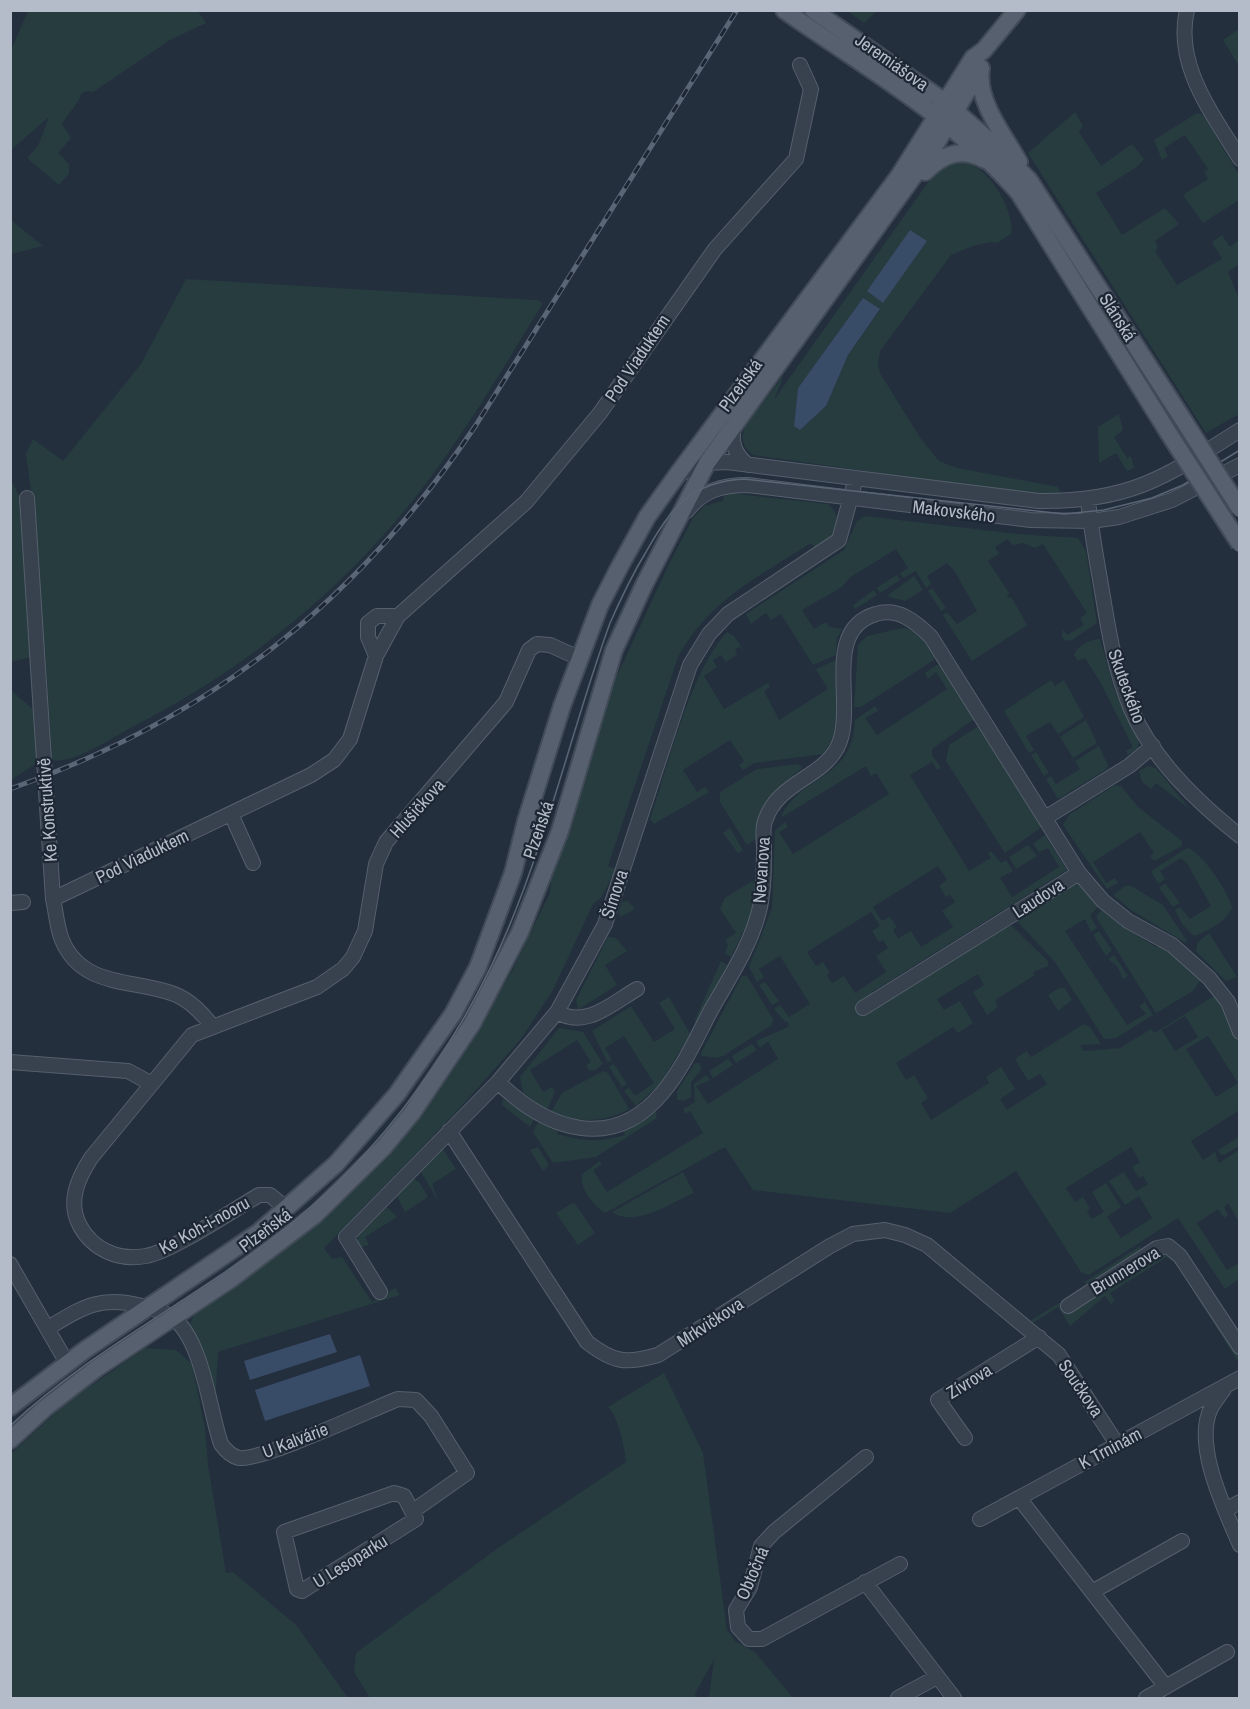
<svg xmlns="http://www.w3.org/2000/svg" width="1250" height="1709" font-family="'Archivo Narrow',sans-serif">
	<rect width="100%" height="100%" fill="#242f3e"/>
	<path fill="#263c3f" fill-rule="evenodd" d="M165 10 168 13 172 11H198L206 23 170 40 93 92 86 91 81 94C78 105 68 113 62 124L71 138 58 153 69 164V174L59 185 27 158 38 146 49 117 11 150V50L28 11Z
		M847 11H877L864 23Z
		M1239 29V66L1223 40Z
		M1075 112 1083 126 1079 132 1101 166 1132 144 1144 159 1138 166 1096 193 1122 235 1165 208 1179 224 1155 241 1158 248 1155 251 1177 285 1222 259 1212 242 1222 235 1230 247 1239 240V264L1228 272 1239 299V414L1206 433 1028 153Z
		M1197 113 1203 115 1239 175V200L1203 223 1183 195 1208 179 1204 172 1208 169 1185 135 1164 148 1168 156 1162 160 1154 140Z
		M961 160C990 168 1012 205 1012 233L997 243 990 242 973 246 951 255 880 351 878 365 880 373 921 439 939 461 957 468 1058 487 1061 496H1039L753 455C742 447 740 438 746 425L784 375 774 400 929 181 936 172ZM910 230 926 242 883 303ZM863 298 880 310 848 355 826 406 800 430 794 425 798 388Z
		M10 220H11L43 246 11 254Z
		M186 279 537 300 543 303C506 363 470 425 427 482 350 585 249 667 134 726 115 736 73 765 52 760L45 647 31 657 11 662 10 478 26 509 31 491 26 454 33 439 63 461 141 364Z
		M1119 414 1123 430 1114 437 1127 458 1131 456 1134 468 1127 471 1116 453 1099 463 1098 427Z
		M729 493 828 504C848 522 833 538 816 550L811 543C757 578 710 599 678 657L608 866 616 869 601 898 593 904 553 990 521 1039 457 1111 324 1248 332 1259 342 1257 372 1302 395 1288 400 1295 218 1352 215 1405 189 1326 196 1311 270 1260 323 1217 435 1092 473 1038 512 971 550 893 552 869 608 695 670 562 693 518 704 506 723 501 724 494Z
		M865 516 1017 534 1078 538 1086 551 1097 623 1072 640 1066 641 1062 637 1063 629 1067 635 1084 625 1080 618 1087 613 1043 544 1035 548 1024 543 1012 545 1008 539 995 547 999 554 988 561 1009 593 1007 597 1012 598 1027 625 972 661 943 615 947 612 957 624 977 611 954 570 947 563 927 576 931 584 926 588 916 571 903 578 900 573 908 568 896 549 849 578 842 587 802 610 814 629 826 622 829 627 842 629 837 638 836 655 813 665 781 614 771 620 766 613 751 624 746 614 844 550 857 521Z
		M897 575 900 580 880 593 876 588Z
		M914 576 923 590 905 601 887 596Z
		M932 588 946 608 941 611 928 591Z
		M874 590 877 595 855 609 853 605Z
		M902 628C918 629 927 645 935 657L934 660 861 707H854L858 645 867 636Z
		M727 632 734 636 744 651 740 647 735 649 737 655 726 662 721 655 713 660 717 667 704 676 724 709 768 683 770 687 764 691 779 720 828 689 816 669 836 660C836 690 844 729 823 754L755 763 743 770 739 765 744 761 730 740 683 770 697 792 705 787 709 792 654 824 650 819C668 766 690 672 727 632Z
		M1100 639 1115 692 1139 743 1137 748 1128 755 1126 751 1133 747 1102 685 1085 658 1078 661 1074 655C1077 646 1091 639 1100 639Z
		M937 665H940L974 719 932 749V755L941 768 937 770 932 762 910 775 969 871 991 858 988 853 991 851 1001 863 1006 860 1013 871 1000 878 1012 897 1059 867 1048 848 1039 852 1033 844 1045 835 1067 870 872 992V997L861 1006 867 1014 894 997 899 989 967 946 979 944 1008 926H1012L1048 961V966L1033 972 1035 975 995 1000 998 1007 987 1015 973 992 984 985 978 974 937 999 944 1010 960 1001 973 1023 958 1033 953 1027 896 1063 906 1080 914 1075 928 1098 921 1103 931 1120 989 1083 986 1077 1001 1067 1015 1089 1000 1099 1007 1110 1047 1084 1040 1074 1028 1081 1015 1059 1027 1051 1031 1057 1084 1024 1090 1027 1101 1044 1080 1045 1084 1051 1120 1048 1151 1029 1154 1033 1161 1029 1217 994 1239 1042V1113L1238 1111 1191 1141 1203 1160 1215 1152 1219 1163 1239 1150V1222L1228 1203 1224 1207 1228 1215 1224 1218 1218 1209 1197 1223 1227 1270 1239 1263V1279L1225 1289 1178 1218 1089 1275 1081 1272 1016 1171 950 1213 753 1190 725 1147 605 1213C594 1206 579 1188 582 1174L600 1161 602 1164 593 1170 607 1192 703 1133 690 1111 685 1114 683 1109 695 1102 694 1084 706 1075 710 1080 696 1086 708 1104 778 1059 768 1041 760 1048 756 1041 788 1027 789 1023 784 1021 774 1009 780 1005 789 1017 810 1004 780 956 759 969 764 977 757 982 749 967 772 908 775 831 785 822 788 827 779 832 793 854 889 794 876 773 871 776 866 766 782 817V814C806 772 852 780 855 720L875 706 878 711 865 718 877 735 947 689 936 672 928 679 925 673ZM938 866 947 880 939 886 946 897 950 895 955 902 942 911 953 927 921 947 911 931 898 938 893 930 897 927 890 917 882 921 873 907ZM871 912 880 926 872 931 879 942 883 940 888 948 876 956 886 972 855 993 844 976 832 983 827 975 830 973 823 962 816 966 807 952ZM1185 1016 1198 1037 1175 1051 1162 1030ZM1208 1036 1238 1083 1216 1097 1186 1049ZM1131 1147 1140 1162 1132 1167 1139 1178 1143 1176 1148 1184 1136 1191 1124 1172 1109 1181 1125 1205 1139 1196 1152 1218 1121 1238 1107 1217 1121 1207 1106 1183 1092 1192 1104 1212 1092 1219 1087 1211 1090 1208 1083 1197 1075 1202 1066 1188Z
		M1051 680 1055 686 1064 680 1084 717 1058 734 1050 722 1026 736 1034 750 1029 753 1004 711Z
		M10 689 37 713 40 761 11 780Z
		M1086 720 1097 743 1073 758 1060 737Z
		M979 726 1042 827 1005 853 946 761 949 745Z
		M1099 746 1108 765 1107 769 1058 799 1046 779 1051 776 1056 784 1080 769 1075 761Z
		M1036 752 1049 773 1044 776 1031 755Z
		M798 764 803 768C778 785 757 806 756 839L747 845 720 802V792L757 769Z
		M1148 766 1156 768 1190 809 1156 783 1151 789 1142 782 1139 771Z
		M1115 785 1121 786 1138 807 1182 841V846L1154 861 1150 856 1154 853 1140 832 1093 862 1106 883 1115 878 1118 883 1107 889 1063 825 1069 815Z
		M730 828 743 850 738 853 723 833Z
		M1028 845 1037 856 1016 869 1009 857Z
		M1187 848C1202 851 1228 892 1232 907 1229 920 1207 932 1194 936L1182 924 1175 910 1180 907 1190 919 1211 906 1188 865 1181 858 1160 871 1165 879 1158 884 1151 871Z
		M752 881 756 884 751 916 731 957 725 953 728 945 725 940 736 933 720 909 725 898Z
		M1078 883 1098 907 1090 915 1097 928 1091 932 1085 919 1065 931 1127 1025 1146 1014 1139 1006 1145 1002 1153 1015 1116 1038 1104 1039 1055 962 1017 921Z
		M1165 883 1180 903 1173 907 1159 888Z
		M1125 886H1131L1163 905 1187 941 1186 943 1131 910 1113 895Z
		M628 901 635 909 620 917 618 913 622 902Z
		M1101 910 1120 925 1156 947 1163 945 1202 978 1193 991 1156 1013 1096 917Z
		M1099 931 1112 950 1106 956 1093 935Z
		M1209 933 1237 977 1226 981 1196 951 1198 942Z
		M608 937 616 938 627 951 605 965 617 985 578 1010 576 1000Z
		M1114 955 1128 976 1123 979 1117 966 1108 959Z
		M721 961 727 965 697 1022H694Z
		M742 976H747L773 1019 772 1025 723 1056 716 1058 702 1056 701 1053Z
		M765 982 779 1001 772 1005 759 985Z
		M1059 988H1065L1072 1000 1058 1011 1048 995Z
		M669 997 690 1034 660 1084 636 1106 624 1091 629 1088 635 1096 654 1083 624 1036 605 1048 612 1060 608 1063 592 1031 631 1006 654 1042 675 1029 659 1003Z
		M559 1028 583 1032 603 1064 594 1071 589 1070 586 1065 591 1062 577 1040 530 1070 543 1092 552 1087 555 1092 548 1108 545 1109 523 1093 520 1077Z
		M752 1044 757 1050 736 1063 732 1056Z
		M728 1059 733 1065 713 1078 709 1071Z
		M695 1063H699L702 1069 691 1082V1097L684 1101 677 1100V1091Z
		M614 1064 627 1084 622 1087 609 1067Z
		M603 1071 608 1073 629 1109C607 1122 574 1124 551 1112L562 1093Z
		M503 1099 534 1119 530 1127 502 1105Z
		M655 1110 657 1118 596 1157 553 1163 533 1132 538 1122 558 1130 557 1134C582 1141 597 1143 625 1135L622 1128Z
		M1239 1137V1146L1224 1155 1220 1154 1218 1150Z
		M538 1147 549 1165 543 1171 530 1150Z
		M443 1149 456 1169 432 1184 439 1202 421 1172Z
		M683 1172 694 1193C671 1203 635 1228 612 1212Z
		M414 1179 420 1183 428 1197 405 1212 397 1196Z
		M574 1202 595 1233 578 1245 556 1213Z
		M387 1207 397 1217 365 1237 369 1245 360 1247 357 1242 358 1236Z
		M1140 1246V1251L1096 1284 1083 1283Z
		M1162 1252 1169 1254 1181 1264 1238 1354 1239 1363 1176 1264 1167 1257 1110 1293 1115 1301 1111 1304 1105 1296 1070 1326 1058 1307 1033 1323 1031 1320 1064 1300 1070 1307Z
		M145 1348 176 1350 192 1364 205 1428 208 1465 226 1573 233 1572 297 1626 348 1698H11V1454L64 1405Z
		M664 1373 703 1453 727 1630 735 1641 755 1652 793 1698H709L714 1659 695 1694 696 1698H370L354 1672 356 1653 498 1548 626 1462C625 1449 618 1415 608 1407Z"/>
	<path fill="#394c67" d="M910 230 927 241 883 303 867 291Z
		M863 298 880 309 848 355 826 406 800 430 794 426 798 388Z
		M330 1334 337 1352 250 1380 244 1361Z
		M360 1355 370 1386 265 1421 255 1390Z"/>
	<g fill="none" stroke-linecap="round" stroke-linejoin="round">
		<g stroke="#565f6c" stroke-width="16">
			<path id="minor" d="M1187 10C1174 66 1213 114 1240 159
				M734 425C731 443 734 454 748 465
				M677 475 707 463 727 462 1039 501C1130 502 1166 477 1240 430
				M27 498 53 899C56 912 57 928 62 940 82 988 133 979 174 994 190 1000 202 1013 213 1027
				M1088 500C1091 528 1096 557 1101 585 1108 627 1114 669 1131 709 1153 760 1197 802 1240 836
				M687 511C703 490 722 485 748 485L1031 520 1091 521 1119 517 1172 500 1240 465
				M376 656 368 637V623L377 616H398
				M231 814 253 863
				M1045 818 1129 766 1153 746
				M53 899 311 775 334 760 350 739 376 656 398 616 526 502 600 413 715 249 796 159 811 89 800 65
				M10 903 23 902
				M863 1008 1079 873
				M557 1012C586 1029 611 1004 637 989
				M10 1062 128 1071 150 1083
				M498 1082C547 1130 613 1153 663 1092 683 1068 697 1037 711 1010 729 978 752 944 760 907 764 888 764 868 764 848 764 840 762 829 765 821 778 782 820 779 837 748 858 709 820 630 876 614 898 607 916 622 931 637L1079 873 1103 901 1128 921 1172 945 1209 978 1228 1002 1240 1032
				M449 1131 587 1342C614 1363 626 1364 658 1355L830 1246 853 1234 885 1230 905 1235 927 1245 1059 1355 1117 1444
				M287 1209 270 1195H259C233 1210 173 1251 146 1256 119 1261 93 1250 80 1226 67 1202 78 1178 91 1158L192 1035 317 987 343 969 353 957 365 931 376 864 386 842 506 702 529 650 537 644 550 645 581 659
				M10 1264 67 1363
				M380 1292 346 1237 498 1082 557 1012 605 924 690 665 709 634 728 614 839 540 856 478
				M1068 1306 1157 1248 1168 1246 1180 1256 1240 1347
				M48 1328C83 1307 100 1295 142 1306 152 1309 163 1311 172 1317 203 1340 209 1409 221 1444 226 1451 231 1456 239 1458 262 1461 370 1410 398 1399L416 1400 431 1416 467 1473 413 1511
				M1224 1389C1220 1395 1215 1401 1211 1408 1193 1445 1225 1510 1240 1545
				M965 1438 938 1400 1039 1337
				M866 1457 774 1532 761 1546 750 1587 736 1610 738 1627 749 1639H762L900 1564
				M394 1493 404 1496 416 1519 302 1591 297 1589 284 1532Z
				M1019 1498 1166 1687
				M1225 1510 1240 1502
				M980 1519 1240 1378
				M865 1582 954 1698
				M1092 1592 1182 1541
				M898 1698 937 1677
				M1146 1698 1227 1652"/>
		</g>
		<g stroke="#414a57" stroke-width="20">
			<path id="major" d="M784 10C865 67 954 118 1019 193L1168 432
				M813 10 945 102 993 144 1029 180 1184 421
				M981 69C976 101 1004 135 1019 162
				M925 172C943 154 961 147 985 160
				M10 1407 85 1350 259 1232 336 1164 397 1094 453 1014 478 967 513 873 526 821 562 706 600 605 620 566 647 517 677 475 899 176 973 58 984 50 1017 10
				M10 1440 45 1408 97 1368 231 1279 315 1215 384 1147 412 1113 472 1024 520 932 560 831 614 650 644 585 707 463 933 149 981 68"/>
		</g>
		<use href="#minor" stroke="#38414e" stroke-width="14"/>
		<use href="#major" stroke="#56606e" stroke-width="16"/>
		<path stroke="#5a6575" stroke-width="1.5" d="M10 1426C96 1345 207 1294 298 1218 401 1132 477 1016 523 891 556 803 578 711 610 623 621 598 632 575 646 552 671 508 690 482 744 479L1064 514 1104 510 1152 498 1183 485 1240 450"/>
		<g stroke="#5a6575" stroke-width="5">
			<path id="rail" d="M10 789C212 718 358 601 476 425L737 10"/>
		</g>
		<use href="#rail" stroke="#1d2633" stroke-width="3" stroke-dasharray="9" stroke-linecap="butt"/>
		<g stroke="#414a57" stroke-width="20" stroke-linecap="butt">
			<path id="major-bridge" d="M1184 421 1240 509
				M1168 432 1240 544"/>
		</g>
		<use href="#major-bridge" stroke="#56606e" stroke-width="16"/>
	</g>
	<g text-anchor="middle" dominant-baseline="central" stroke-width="4.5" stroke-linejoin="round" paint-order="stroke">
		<g font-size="18" fill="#b4bcc9" stroke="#1d2633">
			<text transform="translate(892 62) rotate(35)">Jeremiášova</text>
			<text transform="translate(1118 317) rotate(58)">Slánská</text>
			<text transform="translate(637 358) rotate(-56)">Pod Viaduktem</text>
			<text transform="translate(740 385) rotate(-54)">Plzeňská</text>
			<text transform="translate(954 511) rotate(7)">Makovského</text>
			<text transform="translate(1127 686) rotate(70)">Skuteckého</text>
			<text transform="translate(417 808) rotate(-48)">Hlušičkova</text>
			<text transform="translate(47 810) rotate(-94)">Ke Konstruktivě</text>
			<text transform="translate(538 830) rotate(-71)">Plzeňská</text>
			<text transform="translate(142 856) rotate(-26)">Pod Viaduktem</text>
			<text transform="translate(761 870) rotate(-86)">Nevanova</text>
			<text transform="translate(614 894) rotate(-72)">Šímova</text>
			<text transform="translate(1038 898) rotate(-33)">Laudova</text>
			<text transform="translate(204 1225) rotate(-29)">Ke Koh-i-nooru</text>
			<text transform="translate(265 1230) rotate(-37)">Plzeňská</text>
			<text transform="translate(1125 1270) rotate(-31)">Brunnerova</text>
			<text transform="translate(710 1322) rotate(-33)">Mrkvičkova</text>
			<text transform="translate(969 1381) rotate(-32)">Zívrova</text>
			<text transform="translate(1081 1388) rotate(56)">Součkova</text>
			<text transform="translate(295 1440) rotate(-21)">U Kalvárie</text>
			<text transform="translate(1110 1448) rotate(-28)">K Trninám</text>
			<text transform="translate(350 1561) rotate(-32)">U Lesoparku</text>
			<text transform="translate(752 1573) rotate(-67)">Obtočná</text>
		</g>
	</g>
	<rect width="1250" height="1709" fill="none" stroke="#b4bcc9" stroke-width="24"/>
</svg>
